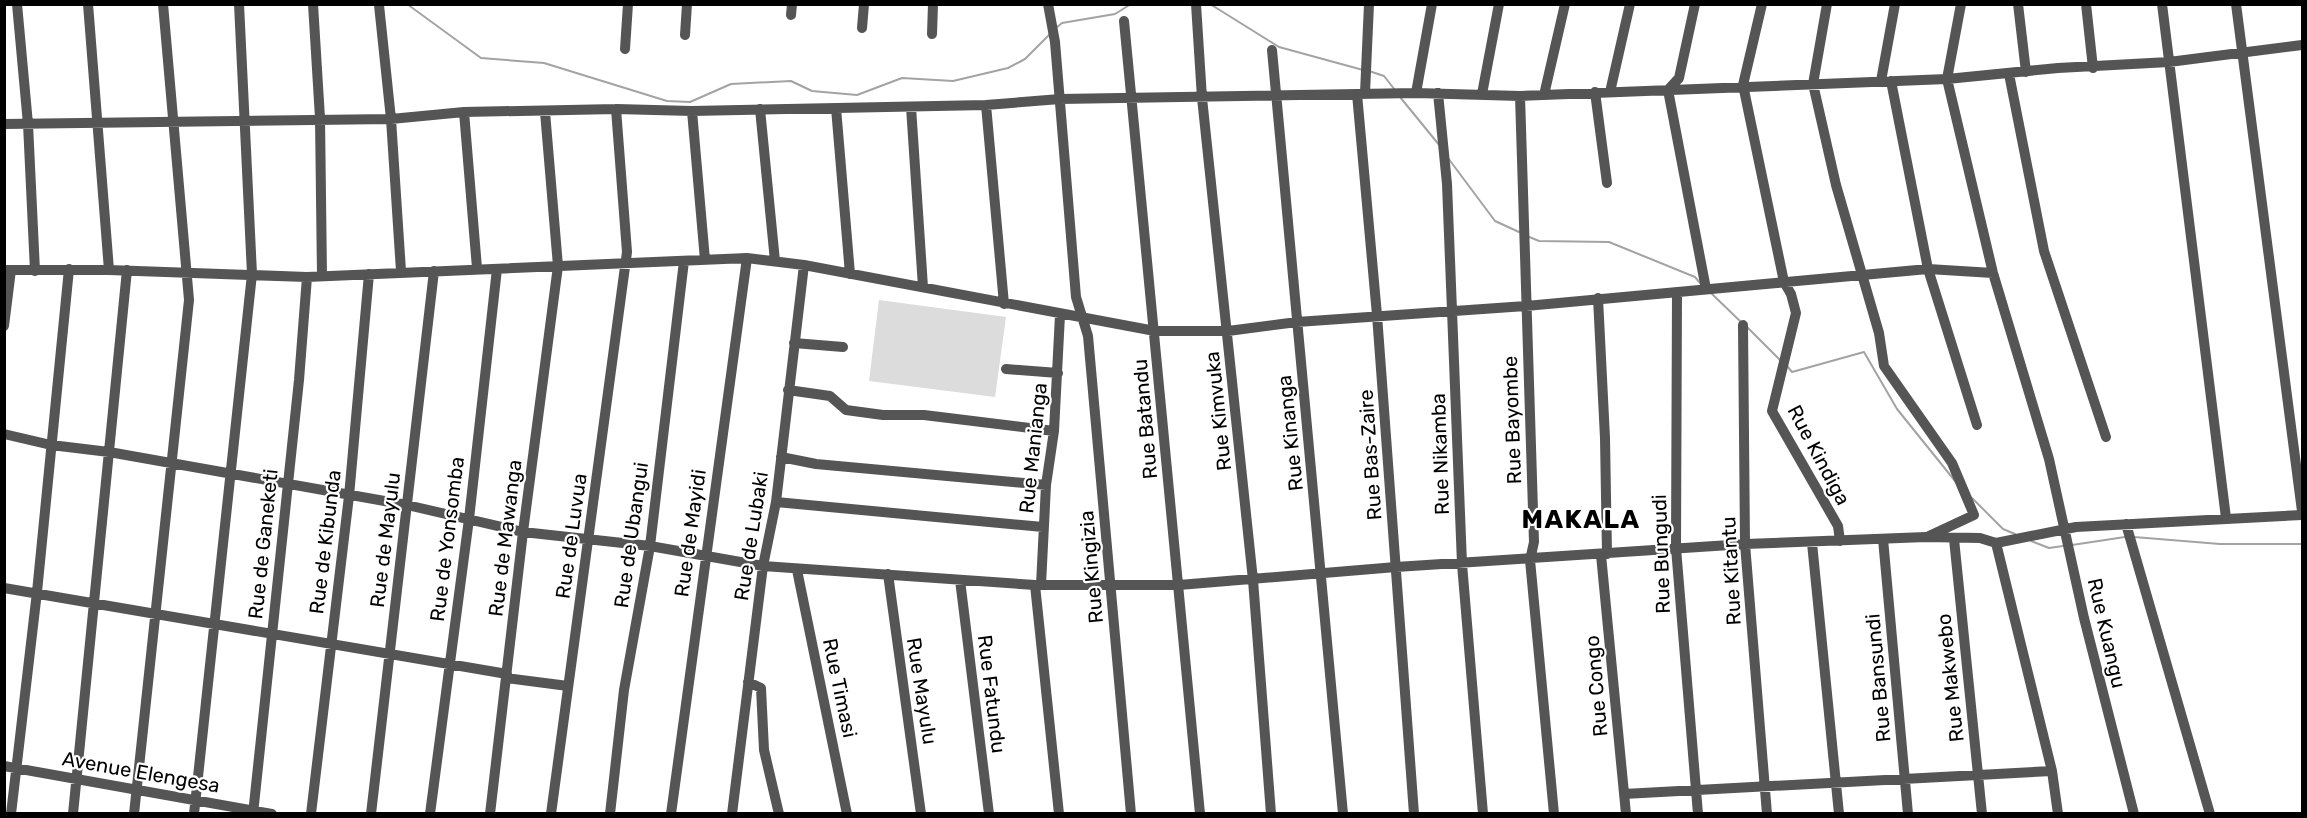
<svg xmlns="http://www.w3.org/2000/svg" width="2307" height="818" font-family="Rubik,sans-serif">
	<rect width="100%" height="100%" fill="#fff"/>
	<path fill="#dcdcdc" d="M879 300 1006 317 995 397 869 381Z"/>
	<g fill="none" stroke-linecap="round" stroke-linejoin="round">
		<path stroke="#a3a3a3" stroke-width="2" d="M407 4 481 58 544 63 667 101 690 102 731 84 791 81 812 91 857 95 902 78 953 81 1008 68 1025 59 1050 34
			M1210 4 1279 47 1363 70
			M1056 28 1062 23 1115 14 1131 4
			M1369 71 1384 76 1395 90
			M1400 97 1440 146
			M1448 158 1495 221 1519 232
			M1527 236 1539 241 1609 242 1695 277 1700 283
			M1711 293 1741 322
			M1748 328 1780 360
			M1787 366 1792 372 1864 352 1897 409 1955 481
			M1972 498 2003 529 2015 534
			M2134 537 2220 544H2302
			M2031 541 2049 548 2063 546
			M2072 545 2125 537"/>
		<path stroke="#555" stroke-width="10" d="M17 4 28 124 35 271
			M88 4 109 270
			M313 4 320 118 322 276
			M1048 4 1055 42 1076 297 1088 336 1131 814
			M1196 4 1202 98 1253 580 1271 814
			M1695 4 1679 78 1668 90 1706 289
			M1762 4 1743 85 1784 282 1791 294 1796 313 1772 411 1838 526 1840 541
			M1827 4 1813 84 1836 185 1879 333 1884 366 1952 463 1974 515 1929 536
			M1961 4 1947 79 1993 273 2049 459 2084 618 2134 814
			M2018 4 2026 72
			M2086 4 2093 68
			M2162 4 2226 518
			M2236 4 2302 511
			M379 5 391 119 401 271
			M791 15 792 4
			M1124 21 1200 814
			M862 28 864 4
			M932 34 933 4
			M685 35 687 4
			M625 49 628 4
			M1272 50 1343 814
			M2009 74 2044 251 2106 437
			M1881 81 1895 4
			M1891 81 1928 269 1977 425
			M1595 92 1607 183
			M1610 92 1630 4
			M1365 93 1369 4
			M1416 93 1432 4
			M1438 93 1447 184 1462 564 1483 814
			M1357 94 1377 315 1414 814
			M1482 94 1499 4
			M1544 95 1565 4
			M1520 96 1534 542 1530 560 1554 814
			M986 105 1004 304
			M911 107 923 287
			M836 108 850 274
			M760 109 775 261
			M692 111 705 260
			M464 112 477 268
			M4 124 391 119 464 112 616 109 692 111 986 105 1060 99 1416 93 1520 96 1947 79 2058 68 2169 62 2302 45
			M4 270H109L307 277 747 258 804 265 1155 331H1228L1297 322 1526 306 1928 269 1993 273
			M1677 292 1676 548 1698 814
			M1598 298 1605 438 1607 554
			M1743 325 1745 544 1767 814
			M4 326 11 270
			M794 343 843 347
			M1006 369 1058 373
			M788 390 830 396 846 410 883 415H924L1054 431
			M4 434 51 445 109 452 407 505 523 532 650 546 763 566 1035 585H1179L1396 567 1745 544 1926 537 1980 538 1996 543 2076 527 2302 515
			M781 457 816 464 1046 485
			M776 502 1043 527
			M2126 524 2210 814
			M1883 539 1908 814
			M1954 539 1982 814
			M1812 543 1839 814
			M1996 543 2052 771 2058 814
			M1601 555 1626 814
			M797 570 847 814
			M888 574 921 814
			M960 580 989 814
			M1035 585 1059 814
			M1041 585 1046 485 1054 431 1060 315
			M4 588 507 674
			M506 678 568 686
			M748 682 761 688 764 750 779 814
			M4 766 272 814
			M1624 794 2052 771
			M11 814 37 592 69 269
			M73 814 127 270
			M134 814 189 300 163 4
			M194 814 252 274 239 4
			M253 814 299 380 307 277
			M311 814 349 496 369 274
			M371 814 434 271
			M430 814 469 519 497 269
			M490 814 523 532 558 266 545 112
			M551 814 627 252 616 109
			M610 814 624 690 650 546 684 261
			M671 814 747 258
			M732 814 763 566 776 502 804 265"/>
	</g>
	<g text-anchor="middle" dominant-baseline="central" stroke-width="4.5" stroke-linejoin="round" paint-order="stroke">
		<g font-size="20" fill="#000" stroke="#fff">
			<text transform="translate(1218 411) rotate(-96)">Rue Kimvuka</text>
			<text transform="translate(1145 419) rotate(-95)">Rue Batandu</text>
			<text transform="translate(1512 420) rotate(-92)">Rue Bayombe</text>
			<text transform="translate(1290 433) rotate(-96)">Rue Kinanga</text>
			<text transform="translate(1033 448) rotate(-84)">Rue Manianga</text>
			<text transform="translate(1440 454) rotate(-92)">Rue Nikamba</text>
			<text transform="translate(1370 455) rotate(-94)">Rue Bas-Zaire</text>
			<text transform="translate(1819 455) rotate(62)">Rue Kindiga</text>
			<text transform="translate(690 533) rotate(-82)">Rue de Mayidi</text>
			<text transform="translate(631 535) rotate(-82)">Rue de Ubangui</text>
			<text transform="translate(571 536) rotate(-82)">Rue de Luvua</text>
			<text transform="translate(751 536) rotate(-81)">Rue de Lubaki</text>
			<text transform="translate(505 538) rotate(-83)">Rue de Mawanga</text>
			<text transform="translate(447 539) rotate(-83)">Rue de Yonsomba</text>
			<text transform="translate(385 540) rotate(-83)">Rue de Mayulu</text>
			<text transform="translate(325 542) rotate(-83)">Rue de Kibunda</text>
			<text transform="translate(263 544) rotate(-84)">Rue de Ganeketi</text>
			<text transform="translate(1661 554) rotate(-92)">Rue Bungudi</text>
			<text transform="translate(1091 567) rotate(-95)">Rue Kingizia</text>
			<text transform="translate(1731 571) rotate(-93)">Rue Kitantu</text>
			<text transform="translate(2107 633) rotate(77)">Rue Kuangu</text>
			<text transform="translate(1878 678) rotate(-95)">Rue Bansundi</text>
			<text transform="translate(1950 678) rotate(-96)">Rue Makwebo</text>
			<text transform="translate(1596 686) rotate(-95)">Rue Congo</text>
			<text transform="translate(840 688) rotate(78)">Rue Timasi</text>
			<text transform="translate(922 691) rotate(81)">Rue Mayulu</text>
			<text transform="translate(992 694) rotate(83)">Rue Fatundu</text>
			<text transform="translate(141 772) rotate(10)">Avenue Elengesa</text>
		</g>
		<g font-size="26" font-weight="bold" letter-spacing="1.5" fill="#000" stroke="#fff">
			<text x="1581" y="519">MAKALA</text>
		</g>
	</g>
	<rect width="2307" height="818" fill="none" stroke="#000000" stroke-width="12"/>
</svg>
